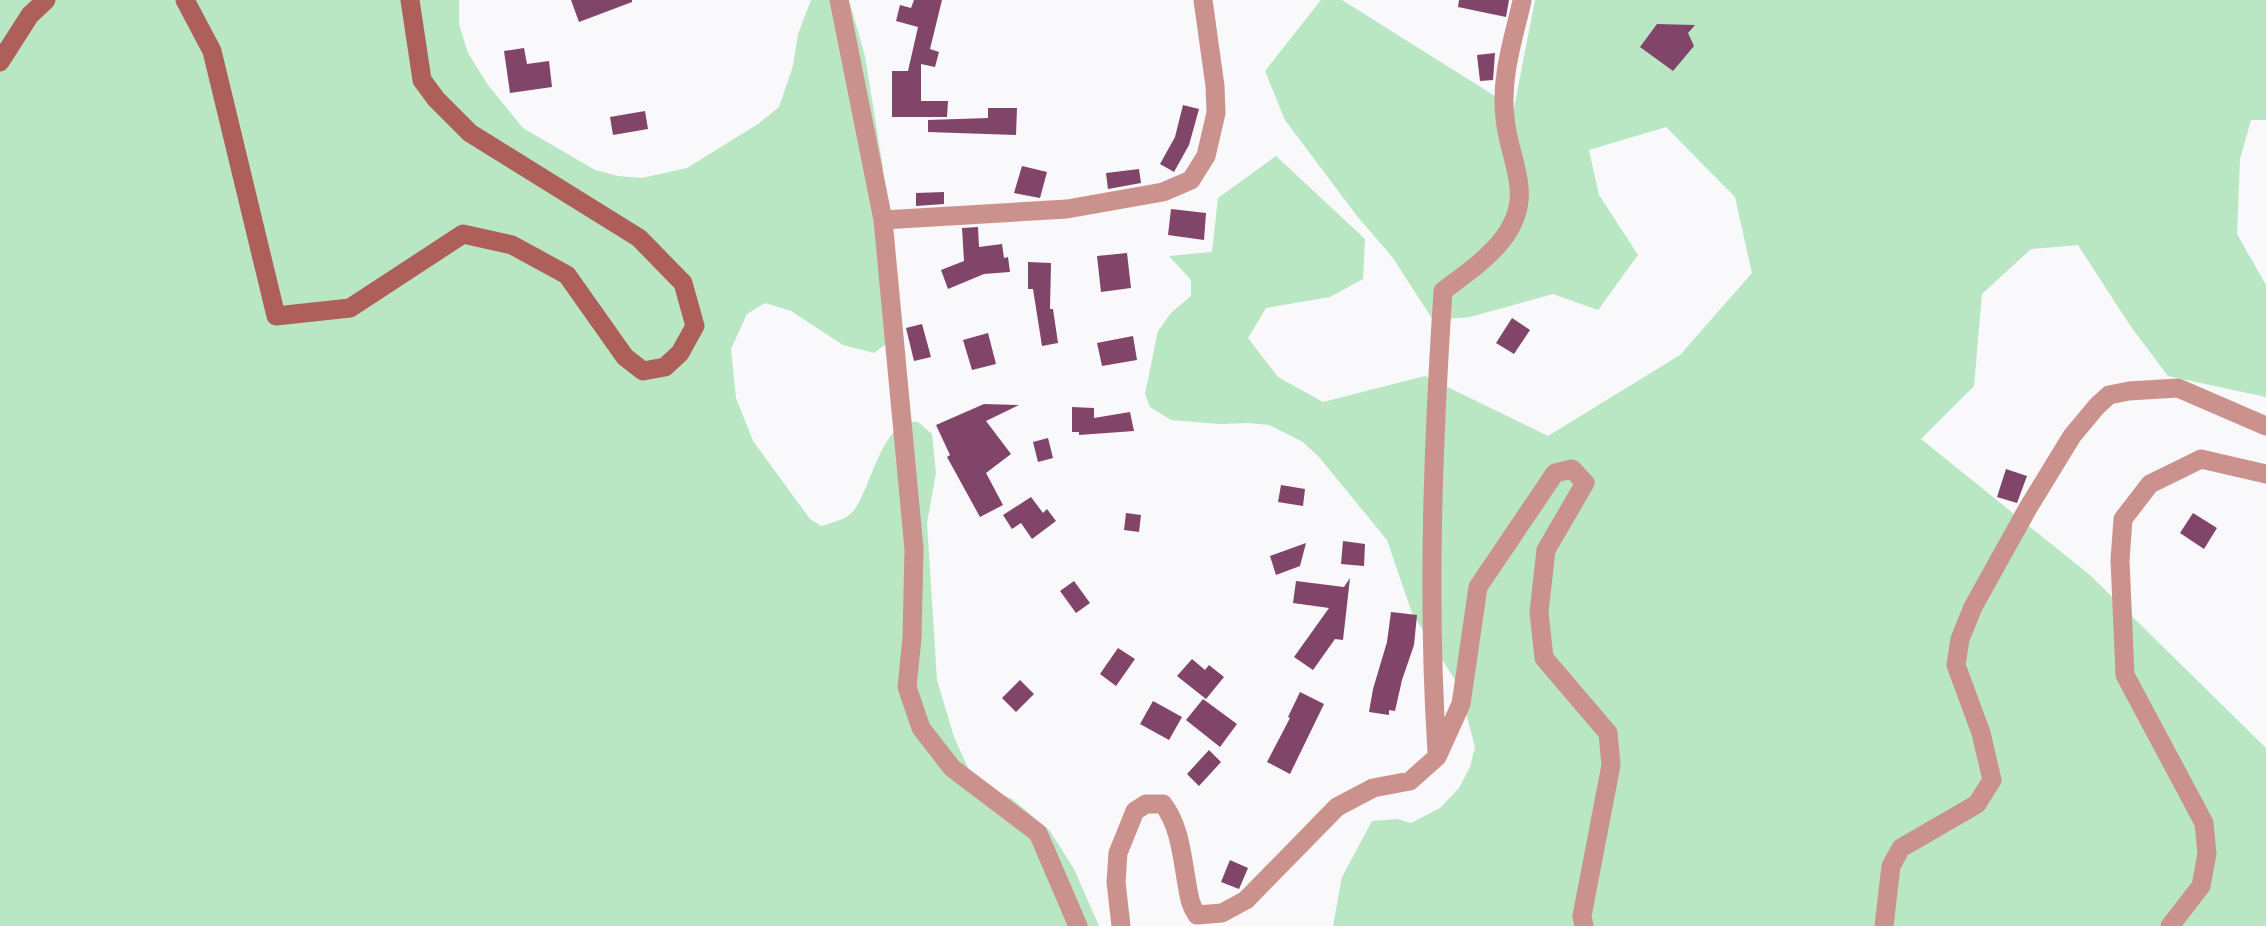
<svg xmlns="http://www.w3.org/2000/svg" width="2266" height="926" font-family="'Exo 2',sans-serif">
	<rect width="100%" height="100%" fill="#f9f8fb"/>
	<path fill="#b9e6c3" d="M0 0H459V24L468 53 488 85 523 128 595 170 618 176 642 178 687 168 758 124 779 107 793 66 798 34 811 0H849L865 56 883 168V208L893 339 874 353 843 345 791 311 765 303 747 314 731 349 736 398 753 441 810 519 821 526C829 523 841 521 848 516 854 512 858 504 861 498 875 470 880 440 906 421L918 422 932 434 936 473 927 523 937 680 954 737 969 770 980 785 1012 799 1050 831 1074 869 1099 926H0Z
		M1321 0H1342L1514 108 1535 0H2266V120H2251L2240 159 2237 234 2266 285V397L2168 376 2129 324 2078 245 2031 249 1982 294 1974 386 1921 439 2091 576 2266 748V926H1333L1342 877 1372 821 1397 819 1411 823 1440 808 1459 788 1470 767 1475 747 1459 686 1412 613 1387 540 1319 457 1303 442 1269 425 1249 423 1220 424 1171 420 1150 407 1145 394 1158 331 1171 313 1191 296V280L1169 256 1212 252 1218 198 1276 156 1365 239 1363 279 1330 297 1266 308 1248 338 1278 377 1323 402 1425 376 1548 436 1680 355 1752 273 1735 197 1666 127 1589 150 1599 195 1638 255 1598 310 1553 294 1470 317 1433 320 1393 258 1357 216 1285 120 1265 71Z"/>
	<path fill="#804569" d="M571 0H632V2L579 22Z
		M914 0H942L930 49 939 52 935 67 921 64V101H948L947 117H892V71H908L918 27 896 21 900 5 911 8Z
		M1459 0H1509L1506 17 1458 7Z
		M1657 24 1695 25 1688 33 1694 46 1673 71 1640 47Z
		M524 48 527 64 549 61 552 87 510 93 504 51Z
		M1495 53 1493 80 1480 81 1477 55Z
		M1183 105 1199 109 1189 145 1174 172 1160 164 1175 137Z
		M988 108H1017L1016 135 928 132V120L988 118Z
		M645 111 648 129 613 135 610 117Z
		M1022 166 1047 172 1040 198 1014 193Z
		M1139 169 1141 183 1108 189 1106 173Z
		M944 192V204L916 206V193Z
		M1171 209 1206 213 1204 240 1168 235Z
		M978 227 979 247 1002 244 1004 258 1008 257 1010 272 984 274 948 289 941 270 964 261 962 228Z
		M1127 253 1131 288 1101 292 1097 256Z
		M1028 262 1051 263 1050 309H1053L1058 343 1042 346 1033 289H1028Z
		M1512 318 1530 330 1514 354 1496 343Z
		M922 324 931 357 914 361 906 328Z
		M988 333 996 364 972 370 963 340Z
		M1133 336 1137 360 1102 366 1097 343Z
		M984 404 1019 405 986 421 1011 454 986 473 1003 505 980 517 947 457 950 455 936 425Z
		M1072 407 1094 408V418L1130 412 1134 431 1079 435V432H1072Z
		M1048 438 1053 458 1038 462 1033 442Z
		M2006 469 2027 476 2017 503 1997 497Z
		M1281 485 1305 489 1303 506 1278 502Z
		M1031 497 1043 513 1047 509 1056 521 1032 539 1021 523 1012 529 1003 515Z
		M1126 513 1141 515 1139 532 1124 530Z
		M2193 513 2217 528 2204 549 2180 533Z
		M1343 541 1365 544 1364 566 1341 564Z
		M1306 543 1300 566 1276 575 1270 556Z
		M1350 578 1343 640 1335 639 1313 670 1294 657 1329 608 1293 603 1296 581 1344 587Z
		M1074 581 1090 603 1076 613 1060 591Z
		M1391 612 1417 615 1414 645 1402 680 1395 711 1389 710V715L1369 712 1373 689 1387 642Z
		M1118 648 1135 659 1116 686 1100 674Z
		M1192 659 1205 670 1209 665 1224 677 1206 699 1177 676Z
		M1020 680 1034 694 1016 712 1002 698Z
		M1300 692 1324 704 1290 774 1267 762 1290 718 1288 717Z
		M1203 699 1237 724 1220 747 1186 720Z
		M1153 701 1182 717 1169 740 1140 724Z
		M1209 750 1221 762 1199 786 1187 774Z
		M1230 860 1248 868 1239 889 1221 882Z"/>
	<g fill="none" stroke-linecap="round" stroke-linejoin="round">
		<path stroke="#cb928d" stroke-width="19" d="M839 0 883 220 914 549 912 638 907 687 921 728 952 768 1038 833 1078 926
			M883 220 1067 209 1163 192 1191 180 1206 156 1216 113 1215 86 1203 0
			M1437 752C1427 599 1433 444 1443 291 1477 265 1524 236 1519 187 1517 164 1507 142 1505 118 1500 79 1513 40 1522 1
			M1121 926 1116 882 1118 853 1135 811 1146 804H1163C1180 826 1182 857 1187 884 1189 896 1190 905 1197 915L1222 913 1246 900 1337 807 1373 788 1410 781 1437 757 1461 704 1478 587 1555 473 1572 469 1585 483 1546 550 1539 612 1544 658 1608 733 1611 765 1582 916 1584 926
			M1884 926 1891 866 1901 848 1977 804 1992 780 1981 733 1956 665 1960 639 1973 607 2028 508 2072 436 2097 406 2109 395 2129 391 2178 388 2266 426
			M2170 926 2201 886 2207 854 2204 823 2125 675 2120 560 2123 519 2150 484 2201 459 2266 474"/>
		<path stroke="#af5f5a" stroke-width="19" d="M185 0 212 51 276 316 350 308 463 234 512 245 567 275 625 357 643 371 665 367 680 353 695 326 683 283 639 238 470 133 436 99 422 80 410 0
			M0 62 30 15 46 0"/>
	</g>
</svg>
